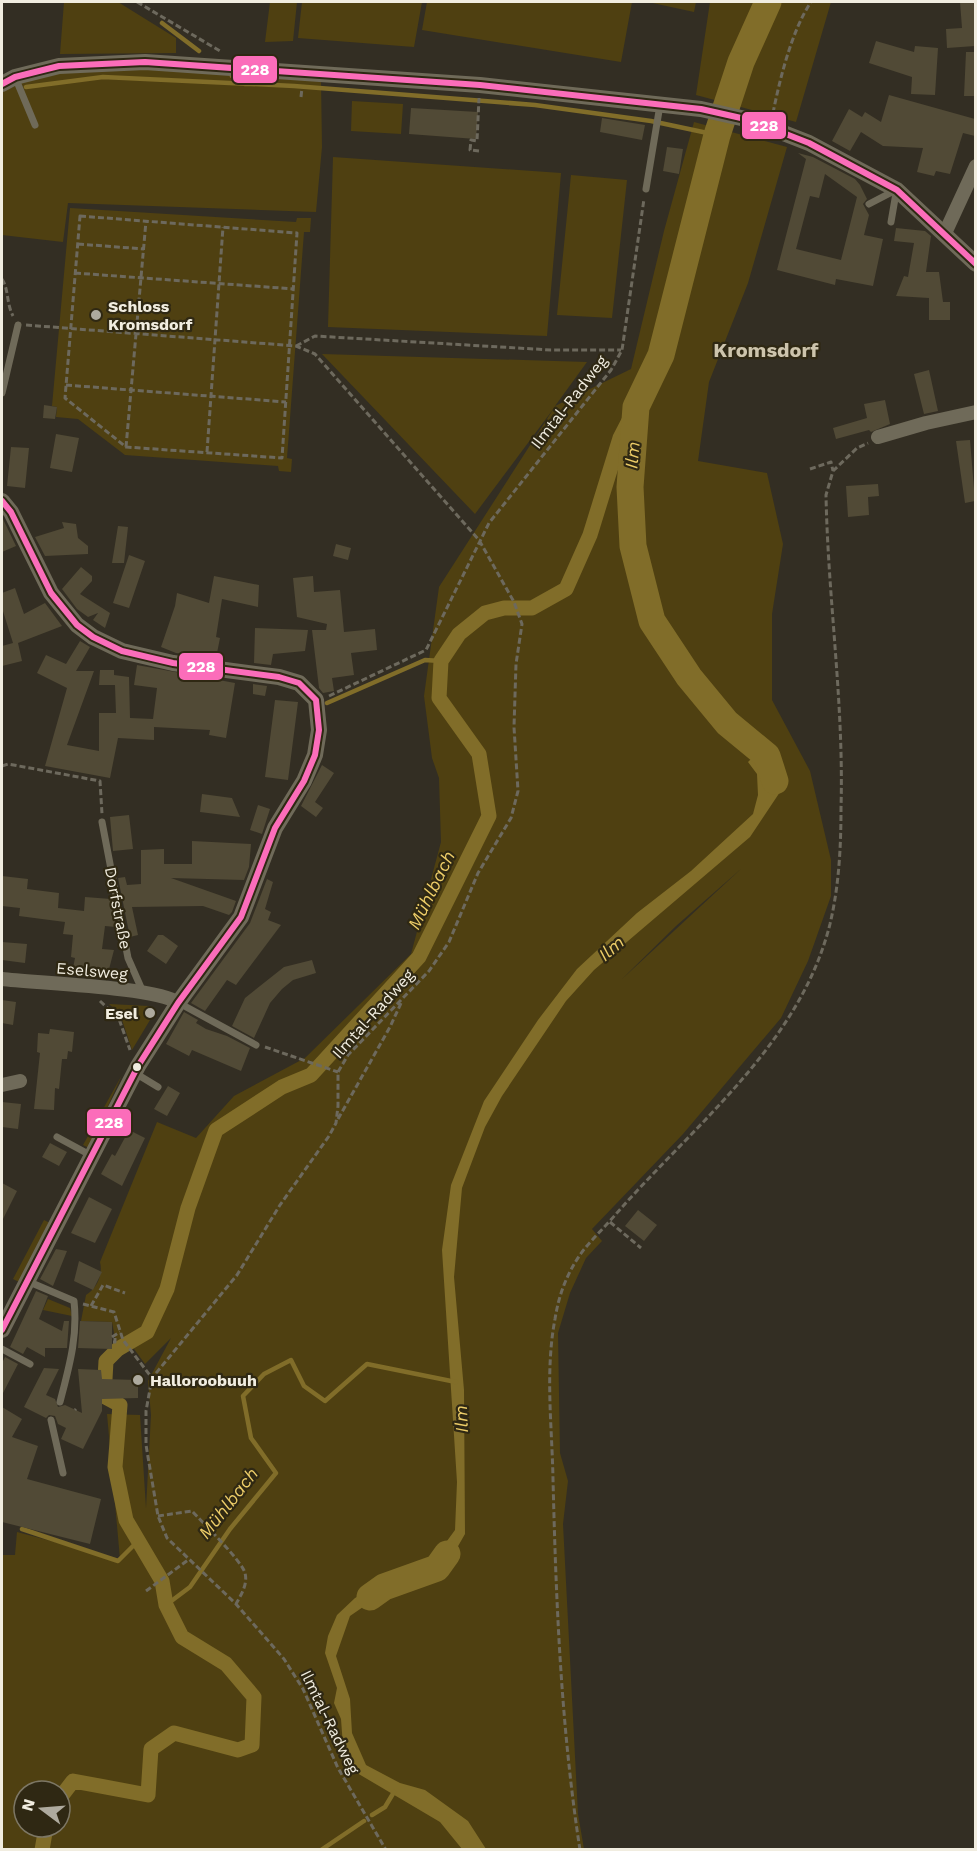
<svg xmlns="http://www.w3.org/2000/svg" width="977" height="1851" font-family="'Work Sans',sans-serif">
	<rect width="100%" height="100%" fill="#332e23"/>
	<path fill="#4f4011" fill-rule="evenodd" d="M64 2H118L176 38V53L60 54Z
		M270 2H297L293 41 265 42Z
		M302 2H422L414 47 298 38Z
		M427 2H632L621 62 422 30Z
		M648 2H696L694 12Z
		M710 2H831L796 122 696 95Z
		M84 69 241 71 321 81 322 147 316 212 68 203 63 242 2 235V92L33 78Z
		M352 101 403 104 401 134 351 131Z
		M694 122 787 147 748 283 709 382 698 461 767 473 783 544 772 614V700L810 771 831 860V896L808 961 781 1018 683 1134 592 1229 602 1241 586 1258 570 1293 558 1333 560 1453 568 1481 563 1524 578 1814 584 1849 2 1850V1555H15L17 1532 120 1559 107 1414 140 1415 146 1508 151 1415 148 1381 171 1338 145 1364 126 1338 116 1343 112 1322 81 1321 86 1295C97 1288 103 1275 100 1262L157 1122 196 1138 234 1096 305 1058 411 954 441 842 439 778 432 758 424 696 439 587 554 408 475 514 322 354 587 362 555 406 631 369 664 231ZM742 868 621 980 676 926ZM24 1791H60V1827H24Z
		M333 157 561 173 547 336 328 327Z
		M571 175 627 180 612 318 557 315Z
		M70 208 296 222 297 218H311L310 232H304L287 458 292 459 291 472 279 471 278 466 125 455 78 419 56 417 57 407 52 406Z
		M109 1004 149 1006 156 1010 132 1050 120 1014Z
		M122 1075 89 1148 83 1145Z
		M44 1220 50 1223 19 1282 13 1279Z
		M48 1299 70 1308 72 1316 43 1310Z"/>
	<path fill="#816d29" d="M764 746 773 757 782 789 750 837 594 970 566 1001 502 1096 485 1127 462 1188 454 1277 464 1390 465 1534 453 1555 441 1568 409 1588 392 1587 350 1616 336 1656 350 1699 352 1733 366 1765 400 1783 425 1790 468 1821 486 1849H462L440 1822 357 1773 343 1746 341 1719 334 1703 337 1688 325 1653 328 1636 337 1615 355 1598 377 1586 393 1580 410 1582 428 1567 455 1530 457 1482 442 1250 451 1185 484 1101 538 1020 577 969 637 913 691 871 753 814 758 795 757 774 748 762Z"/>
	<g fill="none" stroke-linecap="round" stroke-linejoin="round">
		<path stroke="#816d29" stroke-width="4.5" d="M162 23 199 51
			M232 76 245 84
			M26 87 103 77 294 86 535 105 651 121 717 135
			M327 703 425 660 441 661
			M22 1529 118 1561 138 1541
			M166 1605 190 1587 230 1529 276 1473 251 1438 243 1396 264 1374 291 1360 304 1386 325 1401 367 1364 456 1382
			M372 1815 385 1807 394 1792
			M321 1850 364 1821"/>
		<path stroke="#816d29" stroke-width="15" d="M105 1379 106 1361 118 1349 147 1332 167 1289 188 1208 216 1130 282 1087 311 1075 419 957 489 816 479 754 439 698 441 661 459 634 485 613 504 608H532L566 589 590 535 620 438 636 407
			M60 1798 73 1781 148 1795 151 1749 174 1733 238 1750 252 1745 254 1697 226 1664 182 1637 166 1605 162 1581 126 1520 115 1467 120 1405 107 1398 103 1392
			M42 1850 46 1827"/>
		<path stroke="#816d29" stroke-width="27" d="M768 2 741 62 717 135 661 355 636 407 630 487 633 546 652 621 689 677 727 723 767 756 775 781
			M370 1597 384 1587 437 1568 447 1554"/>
	</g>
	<path fill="#514a36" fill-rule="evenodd" d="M960 2H975V46L947 48 946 29 962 28Z
		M876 41 914 52 915 46 938 48 935 95 911 94 912 77 869 63Z
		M966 52H975V96H964Z
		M889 95 975 119V136L963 133 950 174 936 171 934 176 917 172 923 148 883 146 861 132 850 151 832 141 849 109 862 117 865 112 881 122Z
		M411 108 478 112 476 139 409 134Z
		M602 118 645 125 642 140 600 132Z
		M667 147 683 149 679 174 663 171Z
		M798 153 813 157 855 179 860 185 867 199 863 204 869 215 864 235 883 239 873 286 836 279 835 285 777 270 806 159ZM825 174 857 197 841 260 796 249 810 196 819 198Z
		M896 228 925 231 931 236 926 272H939L943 302H950V320H929V298L896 296 904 276 908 277 914 243 894 241Z
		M929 370 938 411 924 414 914 374Z
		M885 400 890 424 871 432 869 430 836 439 833 428 867 418 864 404Z
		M44 405 57 407 55 419 43 418Z
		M56 434 79 438 72 472 50 468Z
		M970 440 975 501 965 503 956 441Z
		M11 447 29 448 25 488 7 486Z
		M878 484 879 496 868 497 869 515 848 517 846 486Z
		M2 517 16 546 2 552Z
		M62 522 76 524 78 538 88 546V554L45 556 35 537 64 528Z
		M118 526 128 527 124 563H112Z
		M336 544 351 548 348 560 333 556Z
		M129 555 145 561 129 608 113 603Z
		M81 567 92 576V581L80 594 110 613 105 628 93 620 98 613 88 617 77 609 62 589Z
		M214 576 259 585 258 607 222 599 216 637 220 638 216 658 176 653 161 647 175 606 177 593 209 603Z
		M313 576 314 592 340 590 344 632 375 629 377 650 351 653 354 675 332 678 334 691 323 693 319 688 312 630H326L327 624 297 617 293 578Z
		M15 588 24 614 45 603 62 626 18 643 22 661 2 666V646L13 643 2 608V593Z
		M255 628 308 630 305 651 273 654 271 665 254 663Z
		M80 641 90 647 76 671H94L67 745 99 751V713H116L115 685H99L100 670H114V675L129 677 130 718 153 719 157 688 134 685 137 665 235 683 226 738 209 735 210 730 154 727V740L118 738 110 778 45 766 67 688 37 673 46 655 66 664Z
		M253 684 267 686 265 696 253 694Z
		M275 700 298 702 288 780 265 777Z
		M322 765 334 773 315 802 323 808 316 817 301 806Z
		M202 794 232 798 240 817 200 812Z
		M258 805 270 809 262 834 250 830Z
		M129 815 133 849 113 851 110 817Z
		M192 841 251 844 249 867 244 880 171 878 236 901 232 912 229 915 203 906 132 907 138 935 130 937 118 878 125 877 127 885 141 884V850L164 849V864H192Z
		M2 876 28 879 27 889 59 893 58 908 84 911 85 897 111 899 116 927 105 926 102 949 114 950 107 977 76 974 77 968H73L75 958 71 957 73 935 63 934 65 922 19 916 20 908 2 906Z
		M267 879 273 882 265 909 271 912 268 920 281 925 236 985 227 980 205 1011 191 1003 250 923Z
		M158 935H163L178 946 166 964 147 951Z
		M2 942 27 944 25 963 2 960Z
		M312 960 316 973 293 980 282 989 270 1003 254 1038 232 1026 245 998 284 967Z
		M2 1000 16 1002 13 1025 2 1023Z
		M184 1012 198 1020 196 1023 206 1029 227 1036 250 1048 241 1071 192 1050 189 1056 166 1044Z
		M50 1029 74 1032 72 1052 68 1051 67 1059H62L59 1089 55 1088 54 1110 34 1109 40 1053 37 1052 38 1033 49 1034Z
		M168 1086 180 1093 167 1116 154 1109Z
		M2 1102 21 1104 18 1129 2 1127Z
		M129 1130 145 1138 122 1186 101 1174 112 1154 115 1156Z
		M50 1143 67 1152 59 1166 42 1157Z
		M2 1183 17 1191 2 1221Z
		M89 1197 112 1209 95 1243 71 1233Z
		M638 1210 657 1225 644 1241 625 1226Z
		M56 1249 67 1251 53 1286 40 1279Z
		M79 1261 102 1272 93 1290 74 1281Z
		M36 1291 48 1296 39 1319 62 1331 64 1321H69L67 1348H45V1357L27 1347 23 1354 10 1347Z
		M80 1321 112 1322V1349L78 1348Z
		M5 1357 18 1364 2 1395V1363Z
		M44 1368 59 1369 46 1395 55 1399 58 1407 65 1405 82 1413 78 1369 101 1370 102 1379 138 1380V1398L102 1399V1411L83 1449 61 1439 66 1428 58 1424 55 1416 49 1415 46 1418 24 1407Z
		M2 1407 22 1419 12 1437 38 1446 27 1479 101 1499 90 1544 2 1522Z"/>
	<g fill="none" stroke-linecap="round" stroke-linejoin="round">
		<path stroke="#6d695d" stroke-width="3" stroke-dasharray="6 3" stroke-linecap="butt" d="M137 2 220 51
			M301 97 302 88
			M773 113C780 78 792 30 811 2
			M479 151 470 150 471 140 477 141 479 98
			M80 216 297 233 282 458 126 447 65 398Z
			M78 244 144 249
			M75 273 294 289
			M2 279C9 290 6 302 13 316
			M26 325 296 346 315 354 479 540 514 602 522 624 516 664 514 727 518 791 511 818 478 873 449 942 429 971 348 1055 338 1072V1106L336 1123 329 1136 280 1205 237 1275 152 1378 146 1411V1445L158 1516 167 1538 236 1604 284 1659 303 1689 338 1768 386 1850
			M296 346 315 336 551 350H621
			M66 385 286 402
			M126 447 146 221
			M207 452 223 227
			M810 469 831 462 833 471
			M329 696 426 650 489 523 611 370 622 350 644 199
			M2 766 8 764 100 781 102 814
			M100 1001 119 1019 130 1050
			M265 1047 338 1072
			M338 1119 390 1027 402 1001
			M610 1222 641 1248
			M83 1304 114 1312 123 1340 152 1378
			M91 1306 103 1285 125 1293
			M112 1337 120 1332
			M113 1342H115V1337
			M75 1410 76 1409
			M158 1516 192 1511C202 1522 242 1561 245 1573 248 1584 241 1595 236 1604
			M146 1591 188 1560
			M580 1850C561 1727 556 1602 553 1479 552 1426 545 1371 555 1319 559 1294 567 1273 582 1252 592 1239 605 1227 616 1214 694 1125 800 1044 830 924 839 886 841 847 841 808 844 703 828 600 826 495L833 471 857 448 868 443"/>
		<path stroke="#6f6a59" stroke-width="7" d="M15 77 35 125
			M646 189 660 105
			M869 204 894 191
			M891 222 896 193
			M2 393 18 325
			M102 822 128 958 143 992
			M179 1003 256 1045
			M135 1073 158 1087
			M57 1137 92 1156
			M27 1281 74 1301C78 1337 69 1367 60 1402
			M2 1349 30 1364
			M51 1420 63 1473"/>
		<path stroke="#6f6a59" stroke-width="14" d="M945 233 976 166
			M878 437 926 423 976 412
			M2 979C34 983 159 987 178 1003
			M2 1085 20 1081"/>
		<path stroke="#6f6a59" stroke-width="16" d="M2 84 15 77 59 66 145 62 480 85 701 109 750 120 809 143 897 190 976 264
			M2 501 11 512 51 593 77 625 93 637 122 651 173 663 279 677 299 683 316 700 319 730 315 755 304 781 275 828 241 917 178 1003 138 1066 2 1330"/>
		<g stroke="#2f2813" stroke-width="10">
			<path id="bus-1" d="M2 84 15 77 59 66 145 62 480 85 701 109 750 120 809 143 897 190 976 264
				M2 501 11 512 51 593 77 625 93 637 122 651 173 663 279 677 299 683 316 700 319 730 315 755 304 781 275 828 241 917 178 1003 138 1066 2 1330"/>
		</g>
		<use href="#bus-1" stroke="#fb6dba" stroke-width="6"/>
	</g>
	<g fill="#aeaa9e" stroke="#2f2813" stroke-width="2">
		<circle cx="96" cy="315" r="6"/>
		<circle cx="150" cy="1013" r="6"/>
		<circle cx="138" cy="1380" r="6"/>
	</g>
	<circle fill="#f1ede0" stroke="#2f2813" stroke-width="2" cx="137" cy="1067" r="5"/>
	<g text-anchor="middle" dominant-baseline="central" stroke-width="4.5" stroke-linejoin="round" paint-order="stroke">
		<g font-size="16" font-weight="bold" fill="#f1ede0" stroke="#2f2813" text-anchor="start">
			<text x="108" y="306">Schloss<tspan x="108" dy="18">Kromsdorf</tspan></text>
			<text x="138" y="1013" text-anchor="end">Esel</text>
			<text x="150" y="1380">Halloroobuuh</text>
		</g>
		<g font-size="16" fill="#f1ede0" stroke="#2f2813">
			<text transform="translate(569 402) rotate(-52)">Ilmtal-Radweg</text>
			<text transform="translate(118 908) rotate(79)">Dorfstraße</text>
			<text transform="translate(92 971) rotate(5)">Eselsweg</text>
			<text transform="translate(373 1014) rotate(-48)">Ilmtal-Radweg</text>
			<text transform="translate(330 1722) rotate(64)">Ilmtal-Radweg</text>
		</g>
		<g font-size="18" font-style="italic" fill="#edcd68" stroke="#2f2813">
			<text transform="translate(632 455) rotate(-85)">Ilm</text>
			<text transform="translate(431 890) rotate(-64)">Mühlbach</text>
			<text transform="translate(611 948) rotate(-41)">Ilm</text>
			<text transform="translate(461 1419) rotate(-92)">Ilm</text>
			<text transform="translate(228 1503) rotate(-52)">Mühlbach</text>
		</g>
		<g font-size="20" font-weight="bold" fill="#cdc4ac" stroke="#2f2813">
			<text x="766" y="350">Kromsdorf</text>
		</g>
	</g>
	<g stroke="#2f2813" stroke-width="2">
		<rect x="232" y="55" width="46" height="29" rx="6" fill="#fb6dba"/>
		<rect x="741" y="111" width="46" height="29" rx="6" fill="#fb6dba"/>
		<rect x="178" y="652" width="46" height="29" rx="6" fill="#fb6dba"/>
		<rect x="86" y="1108" width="46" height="29" rx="6" fill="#fb6dba"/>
	</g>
	<g font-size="16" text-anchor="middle" font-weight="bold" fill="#fff">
		<text x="255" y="75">228</text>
		<text x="764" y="131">228</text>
		<text x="201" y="672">228</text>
		<text x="109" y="1128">228</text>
	</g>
	<rect width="977" height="1851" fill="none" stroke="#f1ede0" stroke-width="6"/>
	<g transform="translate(42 1809) rotate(286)"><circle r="28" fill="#2f2813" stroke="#7d7765" stroke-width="1.5"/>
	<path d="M0-4.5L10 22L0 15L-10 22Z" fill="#aeaa9e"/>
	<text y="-9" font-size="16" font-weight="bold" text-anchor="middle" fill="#f1ede0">N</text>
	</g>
</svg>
